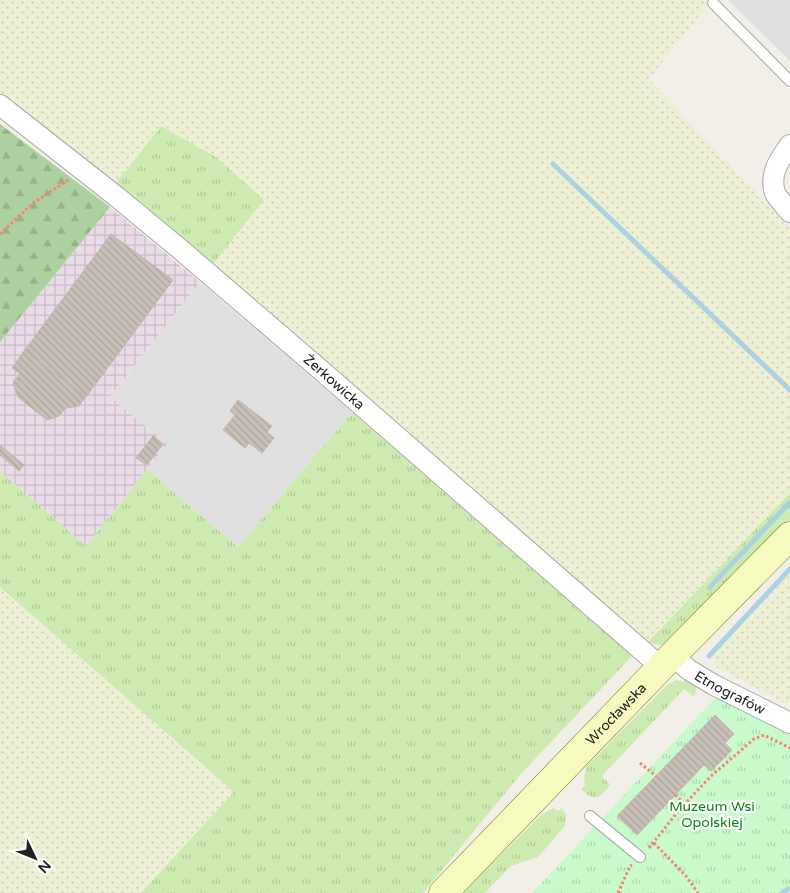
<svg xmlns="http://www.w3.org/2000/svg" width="790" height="893" font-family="'Varela Round',sans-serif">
	<defs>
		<pattern id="industrial-grid" width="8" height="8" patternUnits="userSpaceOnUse" patternTransform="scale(1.25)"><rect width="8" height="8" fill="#ebdbe8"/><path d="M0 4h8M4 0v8" fill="none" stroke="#c9bcc7"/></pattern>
		<pattern id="farmland-dots" width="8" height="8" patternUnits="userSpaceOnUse" patternTransform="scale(1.25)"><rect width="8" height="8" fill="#eef0d5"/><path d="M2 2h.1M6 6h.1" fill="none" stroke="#ccceb7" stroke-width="1.8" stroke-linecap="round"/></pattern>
		<pattern id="grass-tufts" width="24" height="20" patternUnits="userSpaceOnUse" patternTransform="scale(1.25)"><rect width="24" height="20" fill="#cdebb0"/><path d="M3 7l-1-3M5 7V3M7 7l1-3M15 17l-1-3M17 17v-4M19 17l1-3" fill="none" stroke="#b0c997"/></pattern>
		<pattern id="forest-firs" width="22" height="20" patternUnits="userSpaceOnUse" patternTransform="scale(1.25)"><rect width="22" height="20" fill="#add19e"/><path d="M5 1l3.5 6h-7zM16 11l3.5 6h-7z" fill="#95b388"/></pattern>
		<pattern id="park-tufts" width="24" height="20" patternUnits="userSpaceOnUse" patternTransform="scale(1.25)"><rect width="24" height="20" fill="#c8facc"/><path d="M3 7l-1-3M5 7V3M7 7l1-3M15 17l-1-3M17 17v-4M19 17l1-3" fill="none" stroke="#acd6af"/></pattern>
		<pattern id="building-back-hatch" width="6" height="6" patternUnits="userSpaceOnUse" patternTransform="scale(1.25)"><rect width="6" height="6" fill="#c7bfb8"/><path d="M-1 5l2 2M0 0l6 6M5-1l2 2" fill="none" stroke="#aba49e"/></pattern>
	</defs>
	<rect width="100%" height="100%" fill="#f2efe9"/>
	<path fill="#e0dfdf" d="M728 0H790V61Z
		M200 282 352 412 238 547 147 469 167 444 110 397Z"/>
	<path fill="url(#industrial-grid)" d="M110 207 200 282 110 397 167 444 86 546 0 471V342Z"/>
	<path fill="url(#farmland-dots)" d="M0 0H712L649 79 790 229V493L648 642 366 395 213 264 264 200 216 157 161 126 116 183 0 92Z
		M790 574V706L714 666 713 654Z
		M0 587 234 792 141 893H0Z"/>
	<path fill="url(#grass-tufts)" d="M161 126 216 157 264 200 213 264 116 183Z
		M352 412 632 656 520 775 423 893H141L234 792 0 587V471L86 546 147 469 238 547Z
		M790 493V519L672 641 660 645 648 642Z
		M686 678 695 684 696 691 694 697 684 689 602 776 610 785C599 798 595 803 581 789L585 785 584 778 586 767 667 685 676 680 684 682Z
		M553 808 558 811 562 808 566 815 565 826 538 857 511 866 485 893H463L540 816Z"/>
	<path fill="url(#forest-firs)" d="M0 124 110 207 0 342Z"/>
	<path fill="url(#park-tufts)" d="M716 697 790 735V893H532Z"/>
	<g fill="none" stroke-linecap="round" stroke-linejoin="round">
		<path stroke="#aad3df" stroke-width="5" d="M553 164 790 390
			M709 588 790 502
			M709 656 790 569
			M782 893 788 889H790"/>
	</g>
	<path fill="url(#building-back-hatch)" stroke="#c4b6ab" d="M111 234 173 280 86 397 24 351Z
		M24 351 86 396 79 406 66 408 59 416 47 420 18 397 13 382 20 374 12 368Z
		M238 400 272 426 267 432 274 438 262 453 249 443 245 448 223 430 235 415 230 411Z
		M153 436 163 444 147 465 136 458Z
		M0 445 24 465 19 471 0 455Z
		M715 715 734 734 725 743 732 750 711 771 704 765 637 835 617 816Z"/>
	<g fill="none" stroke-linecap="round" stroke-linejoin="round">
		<g stroke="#a9a9a9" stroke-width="12">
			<path id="lane" d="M713 3 790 81
				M590 816 640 857"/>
		</g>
		<g stroke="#a9a9a9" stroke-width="22">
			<g id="street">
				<path id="s1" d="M0 105 117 197 181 250 322 371 661 667"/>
				<path d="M790 145C779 160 769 174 775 193 778 199 785 206 790 212"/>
				<path id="s2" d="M673 656 689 670 714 685 790 723"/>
			</g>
		</g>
		<g stroke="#707d05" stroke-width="29">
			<g id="secondary">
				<path id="s3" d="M443 893 661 667 790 536"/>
			</g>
		</g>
		<path stroke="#fa8072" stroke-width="3" stroke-dasharray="2.5 2.5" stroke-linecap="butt" d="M0 234 33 203 68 180
			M640 763 656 776
			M675 795 685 804
			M654 843 686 876 698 893
			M649 848 680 809 710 777 754 739 764 735 790 748
			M618 893 630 866 632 865"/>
		<use href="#lane" stroke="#fff" stroke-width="10"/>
		<use href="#street" stroke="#fff" stroke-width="20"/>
		<use href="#secondary" stroke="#f7fabf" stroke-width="28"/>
	</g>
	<g text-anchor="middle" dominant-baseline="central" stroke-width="4.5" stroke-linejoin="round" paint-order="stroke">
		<g font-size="14" fill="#222" stroke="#fff">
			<text stroke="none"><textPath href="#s1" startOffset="434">Żerkowicka</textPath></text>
			<text stroke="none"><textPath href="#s2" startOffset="68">Etnografów</textPath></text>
			<text stroke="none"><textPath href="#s3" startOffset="249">Wrocławska</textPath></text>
		</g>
		<g font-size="14" fill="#0c8416" stroke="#fff">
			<text x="712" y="806">Muzeum Wsi<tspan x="712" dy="16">Opolskiej</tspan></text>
		</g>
	</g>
	<g transform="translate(35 858) rotate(133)" stroke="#ffffff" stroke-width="4" paint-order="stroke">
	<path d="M0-4L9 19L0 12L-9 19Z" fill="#222222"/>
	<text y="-8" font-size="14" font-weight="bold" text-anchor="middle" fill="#222222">N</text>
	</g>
</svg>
